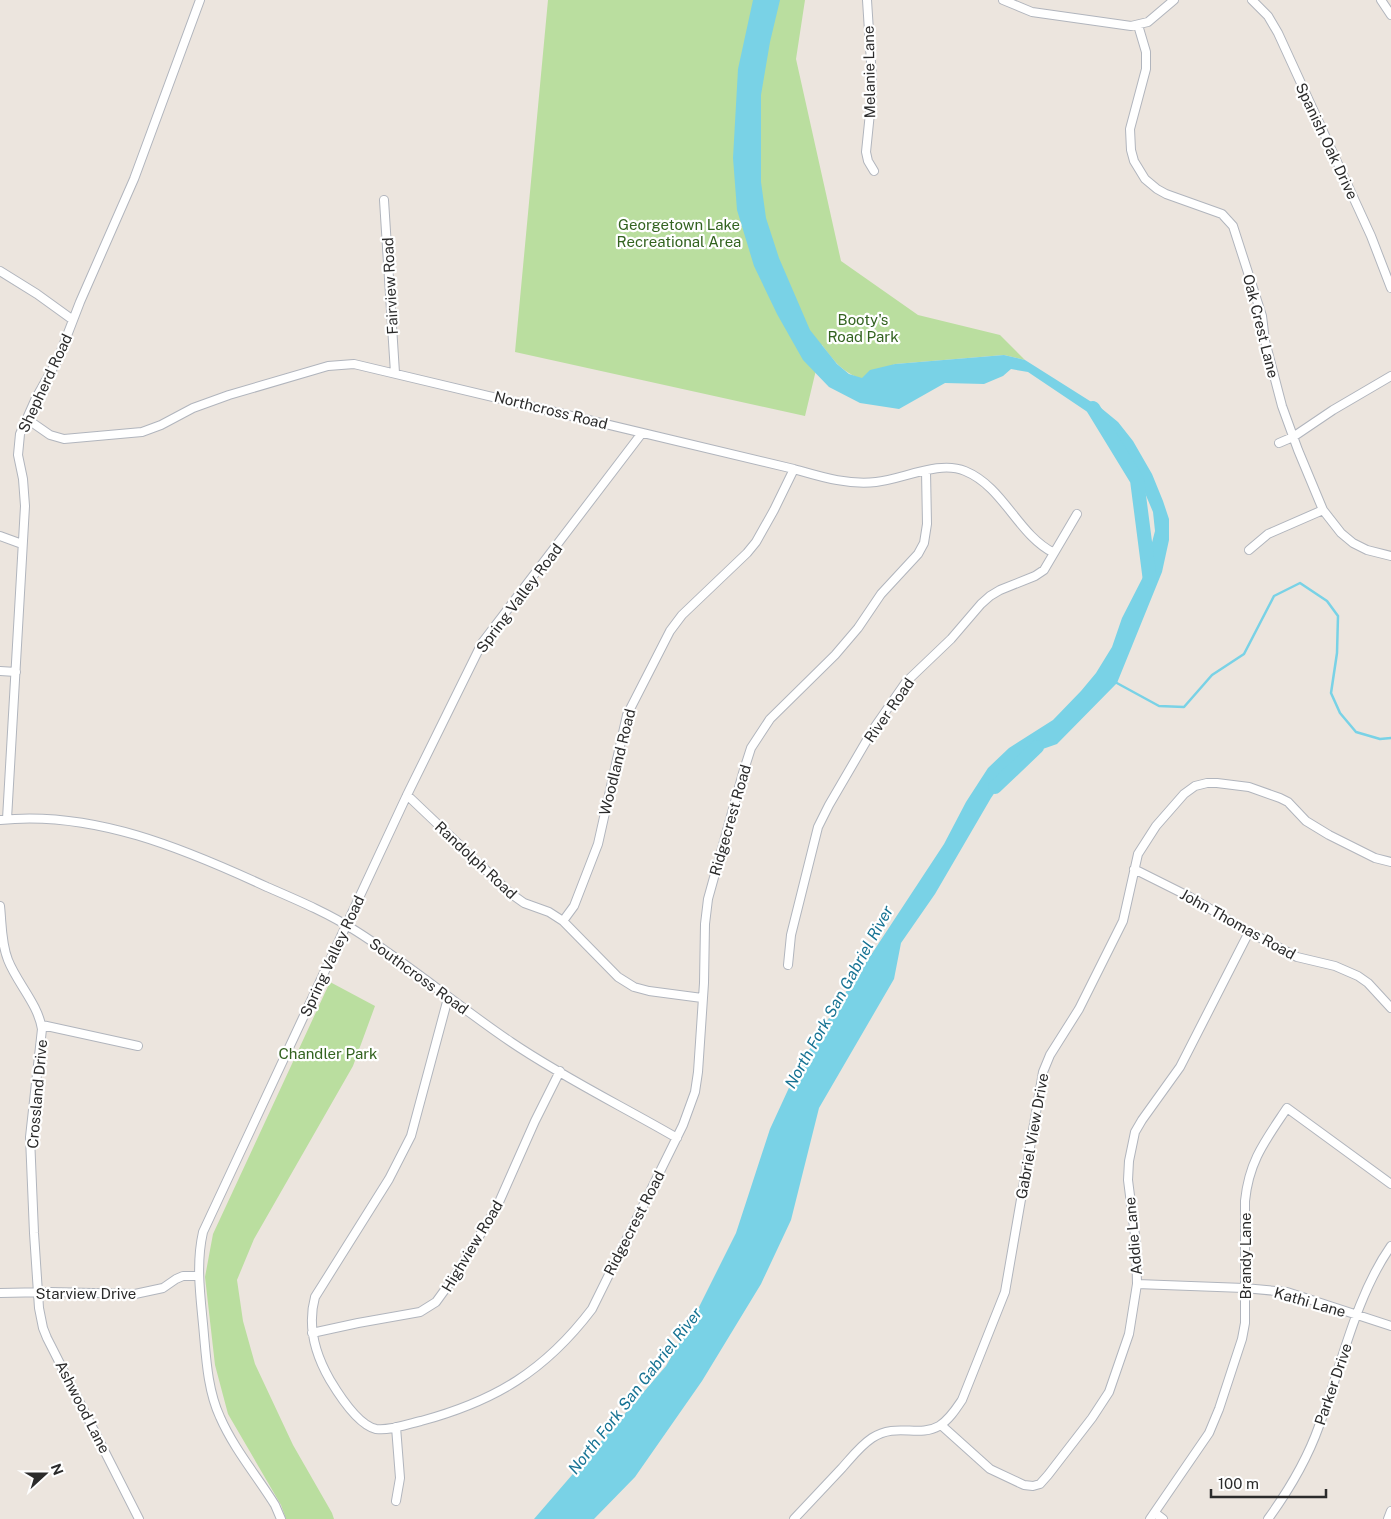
<svg xmlns="http://www.w3.org/2000/svg" width="1391" height="1519" font-family="'Public Sans',sans-serif">
	<rect width="100%" height="100%" fill="#ece5de"/>
	<path fill="#bade9f" d="M548 0H805L796 59 841 261 918 315 1000 335 1025 360 1004 355 895 364 862 379C842 372 834 361 822 345L805 416 515 352Z
		M330 982 375 1006 353 1066 254 1239 237 1280 243 1321 255 1364 293 1445 332 1513 334 1519H286L281 1505 228 1414 215 1365 205 1277 213 1234Z"/>
	<path fill="#79d2e6" d="M753 0H780L770 42 761 95V182L766 218 779 258 810 330 837 364 849 374 862 378 870 370 895 364 1004 355 1025 360 1101 408 1118 422 1133 441 1152 474 1163 501 1169 519V540L1162 572 1117 683 1057 744 1037 751 1014 764 991 798 935 894 901 943 894 979 819 1108 791 1220 761 1284 702 1381 635 1477 594 1519H534L666 1366 697 1311 736 1233 770 1129 799 1066 839 1002 871 955 944 844 966 802 988 768 1009 748 1053 720 1081 691 1096 673 1112 647 1122 618 1143 577 1155 531 1153 512 1131 460 1110 429 1089 413 1028 372 1011 369 1003 376 984 384 945 383 899 409 860 403 829 387 803 360 777 314 754 266 737 210 733 158 738 69Z"/>
	<g fill="none" stroke-linecap="round" stroke-linejoin="round">
		<path stroke="#79d2e6" stroke-width="2.5" d="M1115 682 1159 706 1184 707 1212 675 1244 654 1274 596 1300 583 1327 601 1338 616 1337 653 1331 693 1340 713 1356 732 1380 739 1391 738"/>
		<path stroke="#79d2e6" stroke-width="14" d="M1093 408 1137 480 1150 581
			M995 787 1037 747"/>
		<g stroke="#b1b5bd" stroke-width="10">
			<path id="minor" d="M867 0 872 78 871 103 866 152 868 161 874 171
				M1003 0 1032 12 1131 26 1148 22 1174 0
				M1252 0 1268 16 1278 33 1371 236 1391 288
				M1381 0 1391 15
				M1138 25 1146 52V69L1130 129 1131 150 1134 161 1145 179 1157 189 1166 194 1222 214 1233 226 1262 316 1265 341 1282 406 1298 450 1323 510 1341 533 1353 543 1367 550 1391 556
				M384 200 395 373
				M0 271 37 294 73 320
				M27 419 50 435 64 439 142 432 161 425 193 408 229 395 328 366 354 364 794 469C822 477 847 485 876 482 904 479 939 460 965 471 1004 487 1017 534 1054 553
				M1279 443 1293 437 1333 410 1391 376
				M0 536 22 544
				M1249 550 1268 534 1323 510
				M0 671 16 672
				M407 795 510 893 524 903 549 912 563 921 618 977 634 987 649 991 702 998
				M7 819 25 506 23 479 18 455 20 434 36 398 58 359 80 302 134 179 200 0
				M0 820C93 810 185 849 267 887 297 900 328 913 356 931 410 965 459 1007 511 1042 564 1078 622 1106 677 1138
				M1134 869 1190 897 1249 932 1297 957 1335 966 1358 976 1368 983 1391 1008
				M0 906C2 924 1 942 8 960 17 983 38 1004 42 1029L30 1137 34 1233 39 1308 43 1328 47 1338 139 1519
				M563 921 574 906 598 844 627 715 670 631 682 615 747 553 756 542 774 510 794 469
				M788 965 791 935 818 827 829 805 874 728 906 682 951 639 981 604 990 596 1000 590 1035 576 1044 570 1077 514
				M448 998 411 1136 389 1179 315 1297C307 1326 315 1354 330 1380 339 1395 358 1425 376 1429 390 1431 407 1424 421 1421 495 1401 545 1371 592 1309L683 1125 695 1092 698 1072 704 983 705 924 708 899 743 773 751 748 770 719 835 655 858 628 881 594 918 554 924 543 927 524 926 471
				M42 1025 138 1046
				M1137 1284 1244 1288 1287 1292 1391 1326
				M0 1293 50 1292 135 1294 163 1288 176 1279 183 1276H199
				M312 1333 358 1323 420 1312 436 1302 452 1280 496 1209 535 1121 560 1071
				M941 1425 990 1469 1024 1485 1033 1486 1040 1484 1048 1475 1092 1418 1109 1392 1129 1334 1137 1284 1136 1243 1128 1180 1129 1161 1135 1132 1142 1120 1180 1067 1249 932
				M396 1427 400 1478 396 1501
				M1155 1513 1163 1519
				M281 1519 275 1505C257 1476 234 1449 220 1417 207 1389 206 1355 203 1324 200 1293 196 1263 203 1232L407 795 482 643 642 433
				M794 1519C810 1502 826 1485 842 1468 851 1458 860 1446 872 1438 897 1422 918 1438 939 1426 949 1420 956 1409 962 1400L1005 1292 1043 1072 1050 1055 1079 1009 1123 921 1138 854 1156 826 1184 794 1195 786 1207 783H1217L1249 787 1280 798 1288 802 1306 821 1329 835 1375 858 1391 862
				M1150 1519 1209 1433 1219 1409 1242 1339 1245 1323V1201C1249 1161 1265 1141 1287 1108L1391 1184
				M1268 1519C1289 1490 1307 1460 1319 1426 1341 1368 1355 1297 1391 1246
				M1388 1519 1391 1511"/>
		</g>
		<use href="#minor" stroke="#fff" stroke-width="8"/>
	</g>
	<g text-anchor="middle" dominant-baseline="central" stroke-width="4.5" stroke-linejoin="round" paint-order="stroke">
		<g font-size="15" fill="#2b2b2b" stroke="#fff">
			<text transform="translate(869 72) rotate(-91)">Melanie Lane</text>
			<text transform="translate(1327 141) rotate(65)">Spanish Oak Drive</text>
			<text transform="translate(390 286) rotate(-93)">Fairview Road</text>
			<text transform="translate(1261 326) rotate(76)">Oak Crest Lane</text>
			<text transform="translate(45 383) rotate(-65)">Shepherd Road</text>
			<text transform="translate(551 410) rotate(14)">Northcross Road</text>
			<text transform="translate(519 598) rotate(-53)">Spring Valley Road</text>
			<text transform="translate(889 710) rotate(-55)">River Road</text>
			<text transform="translate(617 762) rotate(-76)">Woodland Road</text>
			<text transform="translate(730 820) rotate(-74)">Ridgecrest Road</text>
			<text transform="translate(476 860) rotate(43)">Randolph Road</text>
			<text transform="translate(1238 924) rotate(29)">John Thomas Road</text>
			<text transform="translate(332 956) rotate(-65)">Spring Valley Road</text>
			<text transform="translate(419 976) rotate(36)">Southcross Road</text>
			<text transform="translate(37 1094) rotate(-85)">Crossland Drive</text>
			<text transform="translate(1032 1136) rotate(-80)">Gabriel View Drive</text>
			<text transform="translate(634 1223) rotate(-63)">Ridgecrest Road</text>
			<text transform="translate(1133 1236) rotate(-95)">Addie Lane</text>
			<text transform="translate(472 1246) rotate(-59)">Highview Road</text>
			<text transform="translate(1245 1256) rotate(-90)">Brandy Lane</text>
			<text x="86" y="1293">Starview Drive</text>
			<text transform="translate(1310 1302) rotate(16)">Kathi Lane</text>
			<text transform="translate(1333 1384) rotate(-71)">Parker Drive</text>
			<text transform="translate(83 1407) rotate(63)">Ashwood Lane</text>
		</g>
		<g font-size="15" fill="#336320" stroke="#fff">
			<text x="679" y="224">Georgetown Lake<tspan x="679" dy="17">Recreational Area</tspan></text>
			<text x="863" y="319">Booty's<tspan x="863" dy="17">Road Park</tspan></text>
			<text x="328" y="1053">Chandler Park</text>
		</g>
		<g font-size="16" font-style="italic" fill="#177393" stroke="#fff">
			<text transform="translate(839 997) rotate(-61)">North Fork San Gabriel River</text>
			<text transform="translate(635 1391) rotate(-52)">North Fork San Gabriel River</text>
		</g>
	</g>
	<g transform="translate(45 1474) rotate(69)" stroke="#ffffff" stroke-width="4" paint-order="stroke">
	<path d="M0-4L9 19L0 12L-9 19Z" fill="#2b2b2b"/>
	<text y="-8" font-size="14" font-weight="bold" text-anchor="middle" fill="#2b2b2b">N</text>
	</g>
	<path d="M1211 1489v8h115v-8" fill="none" stroke="#2b2b2b" stroke-width="2.5"/>
	<text x="1218" y="1489" font-size="15" fill="#2b2b2b" stroke="#ffffff" stroke-width="4" paint-order="stroke">100 m</text>
</svg>
